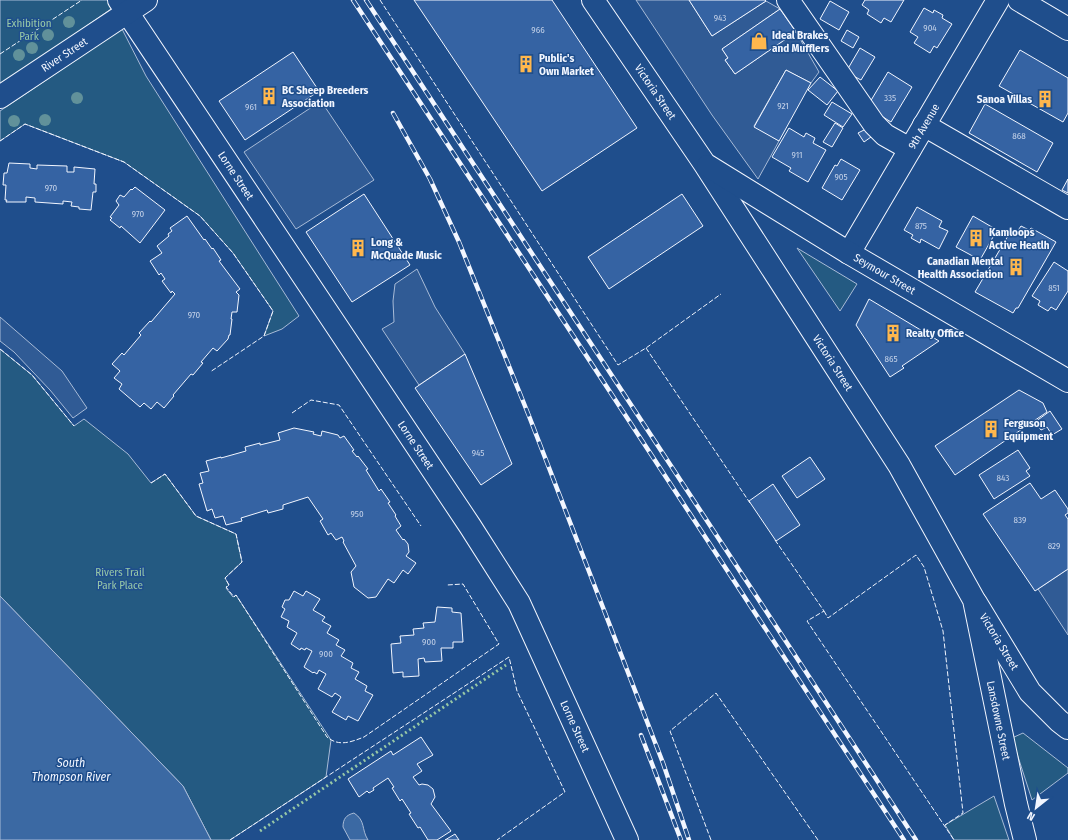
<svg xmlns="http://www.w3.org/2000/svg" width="1068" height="840" font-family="'Fira Sans Condensed',sans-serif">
	<rect width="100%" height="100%" fill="#1f4e8c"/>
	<path fill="#245a82" stroke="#a8bbd7" d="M0 0H124L0 86Z
		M122 29 146 76 299 316 282 329 264 336 273 311 233 253 200 216 124 162 25 124 0 141V111Z
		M797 248 857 284 840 311Z
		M0 349 32 375 74 426 84 419 128 454 151 483 165 474 196 516 236 534 242 562 225 578 229 585 226 588 233 597 236 595 331 740 326 777 230 840H211L183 786 0 596Z
		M1023 733 1068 768V773L1032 800 1012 738Z
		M994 796 1009 840H954L945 825Z"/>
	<path fill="#305b95" stroke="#a8bbd7" d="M636 0H689L712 36 766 1 780 9 722 49 728 58 725 60 735 74 796 32 819 72 811 83 786 70 754 126 779 141 758 179 712 115Z
		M321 101 374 180 296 229 244 152Z
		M417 269 435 307 465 354 419 385 382 329 394 322 393 301 395 284Z
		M0 317 62 371 87 408 73 418 50 390 14 352 0 341Z
		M1068 569V635L1038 589Z"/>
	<path fill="#3b69a3" stroke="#a8bbd7" d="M0 596 183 786 211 840H0Z
		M354 813C366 821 361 829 368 840H350L343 827C343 819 346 815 354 813Z"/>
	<path fill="#3563a3" stroke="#f2f6ff" d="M414 0H552L637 128 542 191Z
		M689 0H765L766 1 712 36Z
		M865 0H904L891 22 884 18 881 23 867 14 869 10 862 5Z
		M830 1 849 12 839 30 820 19Z
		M924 8 933 13 934 10 943 15 942 18 952 24 937 48 934 46 930 53 914 43 918 37 910 32Z
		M780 9 796 32 735 74 725 60 728 58 722 49Z
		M847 30 859 37 853 48 841 41Z
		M860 48 875 57 861 80 846 72Z
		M1020 50 1068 78V113L1063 122 999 86Z
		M293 52 319 91 245 140 219 101Z
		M786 70 811 83 779 141 754 127Z
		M888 72 912 87 891 122 867 107Z
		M820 77 838 91 827 105 808 90Z
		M832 102 852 114 843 127 824 115Z
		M985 104 1053 143 1037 172 969 133Z
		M835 123 843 128 832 147 823 142Z
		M789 128 804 137 806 133 815 138 813 143 826 150 808 182 789 171 791 168 772 157Z
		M866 129 871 137 864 142 858 133Z
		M841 159 860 170 842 200 822 188 835 165 837 166Z
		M9 163 30 164V168L37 169V165L67 166V172H74V167L95 169 94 184H96V192H93L91 210 79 209V207L71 206 72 202 63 201V204L35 202V198L26 197V202H6L7 200H5L6 185H3L4 173H7Z
		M1068 179V193L1062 190Z
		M135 187 165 210 140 243 121 226 120 228 110 220 112 218 110 217 119 205 116 201 120 195 124 197 131 189 132 190Z
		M364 194 410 265 352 302 306 232Z
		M682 194 703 226 609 289 588 257Z
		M917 207 942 221 939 227 948 231 939 249 921 239 920 243 911 238 913 235 904 230Z
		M187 216 204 240 205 239 212 249 213 248 221 260 219 261 240 289 236 292 239 295 237 312H232L231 319H232L230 335H229L228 339 217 351 213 348 201 362 203 363 193 375 191 374 173 395 174 396 164 408 157 402 151 409 144 403 140 407 119 389 122 384 114 378 120 371 112 364 122 353 124 355 141 335 139 333 150 321 151 322 175 294 172 291 171 293 162 281 165 279 161 273 159 275 150 261 162 253 157 246 169 236 168 234 172 231 170 228Z
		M973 216 997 230 980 260 956 247Z
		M1021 226 1029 230 1031 228 1056 242 1018 308H1016L1013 313 975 292 1012 229 1017 232Z
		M1054 262 1068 271V291L1056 310 1051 307 1048 311 1038 305 1040 301 1032 296Z
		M869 299 939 341 902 366 904 368 890 377 856 325Z
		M465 354 512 464 481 485 415 388Z
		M1019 390 1043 403 1047 412 955 475 935 446Z
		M1050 411 1062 429 1052 435 1047 427 1041 430 1035 422Z
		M294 428 314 432 313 434 321 436 322 431 338 435 340 438 344 436 354 450 352 451 357 457 358 456 368 469 366 470 379 491 381 489 390 502 388 503 396 515 395 516 401 526 396 530 403 540 404 539 408 544 409 552 406 556 416 563 408 574 403 570 394 583 388 579 376 597 368 598 354 587 351 572 356 566 343 542 344 541 342 537 336 540 331 533 328 535 320 521 323 519 308 497 283 505V509L268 513 267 510 241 518 242 521 226 525 223 516 215 518 212 509 207 511 199 484 203 483 200 473 209 471 206 461 221 457V458L246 451 245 447 260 443V445L280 440 278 433Z
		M1018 450 1030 468 1026 471 1030 476 994 499 979 475Z
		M810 457 825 479 797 498 782 476Z
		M1030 483 1041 499 1055 490 1068 509V513L1065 515 1068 519V569L1035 591 983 514Z
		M773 484 800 525 776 541 749 501Z
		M294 591 303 596 306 591 320 599 313 610 325 617 322 621 331 626 327 633 339 640 336 645 345 650 341 656 353 663 351 668 359 672 355 679 367 686 365 691 373 695 358 721 348 716 346 720 332 712 341 697 335 693 332 697 318 689 326 674 319 670 317 674 314 672 313 673 304 667 312 651 306 648 305 650 301 648 300 650 291 644 297 633 287 627 289 621 281 617 285 609 282 607 285 600H289Z
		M437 607 452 608V612L461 613 463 642H453V648H441L442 661 425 662 424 658 418 659 419 676 403 677V672L393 673 391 644 401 643 400 636 414 635 413 629 424 628 423 623 435 622Z
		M421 737 433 755 417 764 422 771 413 777 419 785 422 784 428 785 433 789 435 797 431 804 451 831 437 840H428L420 827 418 828 409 814 411 813 402 799 400 801 392 788 394 787 388 778 373 788 374 790 369 793 367 791 359 797 348 779 391 751 393 755Z
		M455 834 459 840H445Z"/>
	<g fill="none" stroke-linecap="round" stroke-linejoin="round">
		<g stroke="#f2f6ff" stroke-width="24">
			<g id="minor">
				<path id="s1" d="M119 0 470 526 519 603 627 840"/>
				<path d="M788 0 874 124 885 135 910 149"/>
				<path d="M1019 0 1068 29"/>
				<path id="s2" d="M0 97 146 0"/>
				<path d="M924 125 1068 208"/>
				<path id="s3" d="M849 253 998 0"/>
				<path id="s4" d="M976 603 1030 692 1059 721 1068 728"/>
			</g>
		</g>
		<g stroke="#f2f6ff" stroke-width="24">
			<g id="major">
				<path id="s5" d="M593 0 704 163 899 465 974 600 1016 804 1025 840"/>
				<path id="s6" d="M708 166 849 253 1068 381"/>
			</g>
		</g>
		<use href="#minor" stroke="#1f4e8c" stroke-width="22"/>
		<use href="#major" stroke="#1f4e8c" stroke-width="22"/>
		<g stroke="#f2f6ff" stroke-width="4.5">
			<path id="rail" d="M353 0 904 840
				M366 0 916 840
				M393 113 430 179 459 242 529 416 663 763 689 840
				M641 735 681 840"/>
		</g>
		<use href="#rail" stroke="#1f4e8c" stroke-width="3" stroke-dasharray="9" stroke-linecap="butt"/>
		<path stroke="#97c8a6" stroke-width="3" stroke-dasharray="2 3" stroke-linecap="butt" d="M260 831 506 665"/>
		<path stroke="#f2f6ff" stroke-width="1" stroke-dasharray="5 2" stroke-linecap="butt" d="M380 0 618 365 646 348 721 294
			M0 54 82 0
			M0 141 25 124 124 162 200 216 233 253 273 311 264 336 210 372
			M646 348 750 503
			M0 349 32 375 74 426
			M292 413 311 400 339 405 421 526
			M151 483 165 474 196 516 236 534 242 562 225 578 229 585 226 587 234 597 236 595 327 737C339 747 351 742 364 737L499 644 463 584 447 585
			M775 540 824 611 807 621 954 840
			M824 611 828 618 916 555 924 567 943 631 963 813 945 825
			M230 840 509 657 517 691 565 792 497 840
			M711 840 670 731 716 693 818 840"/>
	</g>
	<g fill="#61919a">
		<circle cx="69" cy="22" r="6"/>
		<circle cx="48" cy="35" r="6"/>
		<circle cx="32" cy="48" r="6"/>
		<circle cx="19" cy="55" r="6"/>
		<circle cx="77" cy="98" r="6"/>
		<circle cx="45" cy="120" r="6"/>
		<circle cx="14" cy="121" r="6"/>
	</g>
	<defs>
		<g id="shop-bare" transform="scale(1.38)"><path d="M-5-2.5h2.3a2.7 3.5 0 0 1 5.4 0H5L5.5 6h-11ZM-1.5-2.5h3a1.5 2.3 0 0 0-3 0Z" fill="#ffb74d" stroke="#1f4e8c" stroke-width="2.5" paint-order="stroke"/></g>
		<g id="building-bare" transform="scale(1.38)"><path d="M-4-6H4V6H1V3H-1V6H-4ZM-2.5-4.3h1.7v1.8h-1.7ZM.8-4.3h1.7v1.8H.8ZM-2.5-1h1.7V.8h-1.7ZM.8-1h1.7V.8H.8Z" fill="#ffb74d" stroke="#1f4e8c" stroke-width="2.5" paint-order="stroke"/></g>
	</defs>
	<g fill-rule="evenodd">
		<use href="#shop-bare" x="759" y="41"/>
		<use href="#building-bare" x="526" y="64"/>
		<use href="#building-bare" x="269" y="96"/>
		<use href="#building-bare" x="1045" y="99"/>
		<use href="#building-bare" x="976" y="238"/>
		<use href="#building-bare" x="358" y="248"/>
		<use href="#building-bare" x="1016" y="267"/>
		<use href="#building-bare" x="893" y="333"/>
		<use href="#building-bare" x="991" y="429"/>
	</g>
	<g text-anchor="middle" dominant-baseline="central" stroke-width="3" stroke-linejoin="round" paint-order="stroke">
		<g font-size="9" fill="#c3d1e8">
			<text x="720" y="18">943</text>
			<text x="930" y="28">904</text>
			<text x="538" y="30">966</text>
			<text x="890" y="98">335</text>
			<text x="783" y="106">921</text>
			<text x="251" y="107">961</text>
			<text x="1019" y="136">868</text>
			<text x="797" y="155">911</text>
			<text x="841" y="177">905</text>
			<text x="51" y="188">970</text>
			<text x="138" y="214">970</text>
			<text x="921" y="226">875</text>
			<text x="1054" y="288">851</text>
			<text x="194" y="315">970</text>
			<text x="891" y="359">865</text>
			<text x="478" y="453">945</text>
			<text x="1003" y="478">843</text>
			<text x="357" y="514">950</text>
			<text x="1020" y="520">839</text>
			<text x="1054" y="546">829</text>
			<text x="429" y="642">900</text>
			<text x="326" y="654">900</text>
		</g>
		<g font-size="11" fill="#97c8a6" stroke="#1f4e8c">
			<text x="29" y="23">Exhibition<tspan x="29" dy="13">Park</tspan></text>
			<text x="120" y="572">Rivers Trail<tspan x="120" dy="13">Park Place</tspan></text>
		</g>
		<g font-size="11" font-weight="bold" fill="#f2f6ff" stroke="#1f4e8c" text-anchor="start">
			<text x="772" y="35">Ideal Brakes<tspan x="772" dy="13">and Mufflers</tspan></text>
			<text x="539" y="58">Public's<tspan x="539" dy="13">Own Market</tspan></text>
			<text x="282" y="90">BC Sheep Breeders<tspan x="282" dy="13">Association</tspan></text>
			<text x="1032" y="99" text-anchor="end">Sanoa Villas</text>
			<text x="989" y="232">Kamloops<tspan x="989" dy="13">Active Heatlh</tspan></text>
			<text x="371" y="242">Long &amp;<tspan x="371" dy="13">McQuade Music</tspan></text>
			<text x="1003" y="261" text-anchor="end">Canadian Mental<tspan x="1003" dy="13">Health Association</tspan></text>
			<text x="906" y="333">Realty Office</text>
			<text x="1004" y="423">Ferguson<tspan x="1004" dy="13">Equipment</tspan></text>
		</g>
		<g font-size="11" fill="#f2f6ff" stroke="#1f4e8c">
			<text stroke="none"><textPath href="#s2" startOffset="77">River Street</textPath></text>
			<text stroke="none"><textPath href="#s5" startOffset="111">Victoria Street</textPath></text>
			<text stroke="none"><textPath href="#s3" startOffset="147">9th Avenue</textPath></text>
			<text stroke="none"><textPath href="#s1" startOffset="211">Lorne Street</textPath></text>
			<text stroke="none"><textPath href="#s6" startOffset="207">Seymour Street</textPath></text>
			<text stroke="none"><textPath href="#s5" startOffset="435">Victoria Street</textPath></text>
			<text stroke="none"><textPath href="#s1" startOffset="535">Lorne Street</textPath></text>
			<text stroke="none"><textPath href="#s4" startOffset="45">Victoria Street</textPath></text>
			<text stroke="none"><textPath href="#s5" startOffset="834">Lansdowne Street</textPath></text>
			<text stroke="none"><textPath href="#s1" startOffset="859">Lorne Street</textPath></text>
		</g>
		<g font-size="12" font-style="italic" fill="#f2f6ff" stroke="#1f4e8c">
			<text x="71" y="763">South<tspan x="71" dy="14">Thompson River</tspan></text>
		</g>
	</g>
	<g transform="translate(1036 808) rotate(210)" stroke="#1f4e8c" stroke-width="3" paint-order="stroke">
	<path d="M0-3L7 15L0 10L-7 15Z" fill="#f2f6ff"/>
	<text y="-6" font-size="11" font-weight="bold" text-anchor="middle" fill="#f2f6ff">N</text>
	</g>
</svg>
